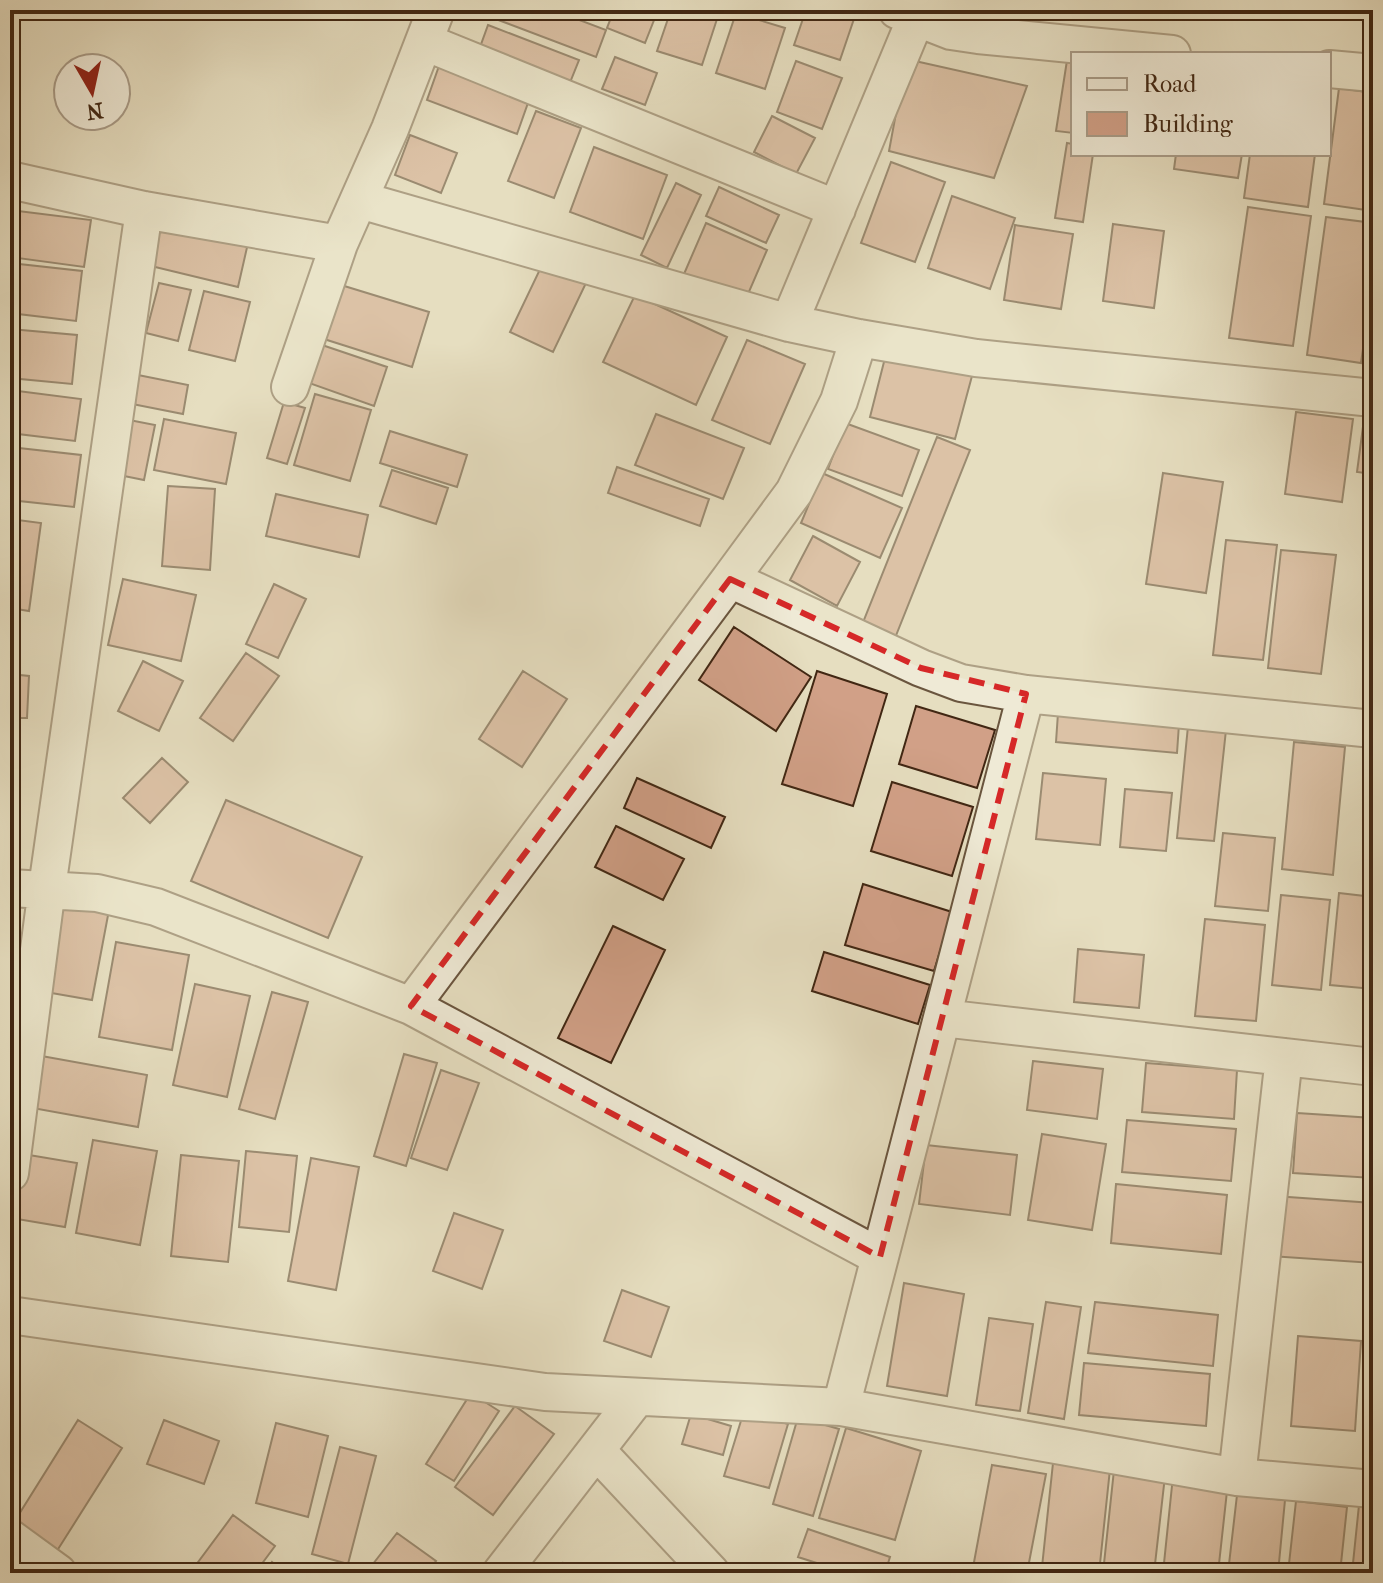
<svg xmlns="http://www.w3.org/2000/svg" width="1383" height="1583" font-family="'IM FELL French Canon',serif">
	<rect width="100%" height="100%" fill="#e6dec0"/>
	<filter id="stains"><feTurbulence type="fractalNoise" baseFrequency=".0025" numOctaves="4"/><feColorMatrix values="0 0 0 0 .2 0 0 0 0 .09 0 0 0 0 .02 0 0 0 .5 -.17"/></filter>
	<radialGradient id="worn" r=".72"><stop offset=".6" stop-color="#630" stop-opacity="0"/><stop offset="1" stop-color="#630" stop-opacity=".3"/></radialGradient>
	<path fill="#d1a087" stroke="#412713" stroke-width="2" d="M472 10H553L606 30 596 57Z
		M614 10H658L645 43 607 28Z
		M671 10H700L718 16 702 65 657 51Z
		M806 10H857L840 60 794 45Z
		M736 13 785 28 765 89 716 73Z
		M488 25 579 60 569 85 479 50Z
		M1068 54 1073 55V133L1056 131Z
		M615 57 657 73 645 105 602 89Z
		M906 59 1027 86 994 178 889 151Z
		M796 61 842 78 822 129 777 112Z
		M439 66 529 100 517 134 427 100Z
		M1339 88 1373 93V211L1324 204Z
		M536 111 581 128 554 198 508 181Z
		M772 116 815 138 796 174 754 152Z
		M410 135 457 153 441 193 395 175Z
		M1067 143 1073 144V154H1093L1083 222 1055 218Z
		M594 147 667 175 643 239 570 212Z
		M1176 154H1242L1238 178 1174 169Z
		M1250 154H1315L1308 207 1244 198Z
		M891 162 945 182 915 262 861 243Z
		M676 183 701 195 667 268 641 255Z
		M719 187 779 215 766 243 706 216Z
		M952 196 1015 218 990 289 928 268Z
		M1248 207 1311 216 1293 346 1229 338Z
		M10 210 91 220 84 267 10 257Z
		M1326 217 1373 223V279L1361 363 1307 355Z
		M162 222 248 243 238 287 151 266Z
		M706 223 767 250 745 301 684 274Z
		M1113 224 1164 231 1154 308 1103 301Z
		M1015 225 1073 234 1061 309 1004 300Z
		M10 263 82 271 76 321 10 313Z
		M543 263 586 283 553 352 510 332Z
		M159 283 191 290 178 341 146 333Z
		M341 285 429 312 412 367 324 339Z
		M204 291 250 302 235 361 189 350Z
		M635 295 727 337 696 405 603 362Z
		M10 329 77 335 72 384 10 378Z
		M747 340 805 364 770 444 712 420Z
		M322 345 387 367 374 406 309 383Z
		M886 354 972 376 955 439 870 417Z
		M128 373 188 385 183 414 122 402Z
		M10 390 81 399 75 441 10 433Z
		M315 394 371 410 350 481 294 465Z
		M284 402 305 408 287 464 267 458Z
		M1296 412 1353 419 1342 502 1285 494Z
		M656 414 744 448 723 499 635 465Z
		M124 419 155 425 144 480 114 474Z
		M164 419 236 433 226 484 154 470Z
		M1364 419 1373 420V474L1357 472Z
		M845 423 919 450 902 496 828 469Z
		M390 431 467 455 457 487 380 463Z
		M937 437 970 450 893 643 860 630Z
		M10 447 81 455 74 507 10 500Z
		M617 467 709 499 700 526 608 493Z
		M392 470 448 488 436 524 380 506Z
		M822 473 902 508 880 558 801 523Z
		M1163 473 1223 482 1206 593 1146 584Z
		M168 486 215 489 210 570 162 566Z
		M276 494 368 515 359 557 266 536Z
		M10 519 41 523 29 611 10 608Z
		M813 536 860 562 837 606 790 580Z
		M1226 540 1277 545 1263 660 1213 655Z
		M1281 550 1336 555 1321 674 1268 668Z
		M123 579 196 595 181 661 108 645Z
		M274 584 306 599 278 658 246 644Z
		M734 627 811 677 776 731 699 680Z
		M246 653 279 676 233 741 200 718Z
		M143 661 183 681 159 731 118 711Z
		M523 671 567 699 522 767 479 739Z
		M817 671 887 694 853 806 782 784Z
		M10 674 29 676 27 718H10Z
		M916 706 995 730 977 788 899 764Z
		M1058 713 1179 724 1177 753 1056 742Z
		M1188 726 1226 730 1214 841 1177 838Z
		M1294 742 1345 747 1333 875 1282 869Z
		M162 758 188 782 150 823 123 798Z
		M1043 773 1106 779 1100 845 1036 839Z
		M637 778 725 817 711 848 624 808Z
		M892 782 973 807 952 876 871 851Z
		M1125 789 1172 793 1166 851 1120 847Z
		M226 800 362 857 328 938 191 881Z
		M616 826 684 859 663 900 595 867Z
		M1223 833 1275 838 1268 911 1215 906Z
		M863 884 952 912 934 971 845 945Z
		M1339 893 1373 897V989L1330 985Z
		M1281 895 1330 900 1321 990 1272 985Z
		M52 900 109 910 92 1000 34 990Z
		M1205 919 1265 925 1256 1021 1195 1016Z
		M613 926 665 950 611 1063 558 1038Z
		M116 942 189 955 172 1050 99 1037Z
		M1078 949 1144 955 1139 1008 1074 1002Z
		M824 952 930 985 918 1024 812 991Z
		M195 984 250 996 227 1097 173 1085Z
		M272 992 308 1002 275 1119 239 1109Z
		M404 1054 437 1063 406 1166 374 1156Z
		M36 1055 147 1075 138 1127 27 1107Z
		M1033 1061 1103 1069 1097 1119 1027 1110Z
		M1146 1063 1237 1070 1234 1119 1142 1112Z
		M441 1070 479 1083 447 1170 411 1158Z
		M1297 1113 1373 1118V1178L1293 1173Z
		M1127 1120 1236 1129 1231 1181 1122 1172Z
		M1042 1134 1106 1144 1092 1230 1028 1220Z
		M93 1140 157 1151 140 1245 76 1233Z
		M926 1145 1017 1155 1010 1215 919 1204Z
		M246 1151 297 1156 289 1232 239 1227Z
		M23 1154 77 1163 65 1227 11 1218Z
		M181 1155 239 1161 228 1262 171 1256Z
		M311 1158 359 1167 336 1290 288 1281Z
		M1116 1184 1227 1195 1221 1254 1111 1243Z
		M1274 1196 1373 1203V1263L1270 1256Z
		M454 1213 503 1230 482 1289 433 1271Z
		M904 1283 964 1294 947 1396 887 1386Z
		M622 1290 669 1307 651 1357 604 1341Z
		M1046 1302 1081 1307 1064 1419 1028 1413Z
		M1095 1302 1218 1315 1213 1366 1088 1353Z
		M989 1318 1033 1324 1020 1411 976 1405Z
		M1298 1336 1361 1341 1355 1431 1291 1426Z
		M1084 1363 1210 1374 1206 1426 1079 1415Z
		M471 1393 499 1411 454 1481 426 1464Z
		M515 1406 554 1434 493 1515 455 1487Z
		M744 1411 788 1424 769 1488 724 1476Z
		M691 1414 731 1426 723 1455 682 1444Z
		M798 1417 839 1429 813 1516 773 1504Z
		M78 1420 122 1448 55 1554 11 1527Z
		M164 1420 219 1441 204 1484 147 1464Z
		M276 1423 328 1436 308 1517 256 1503Z
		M846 1428 921 1451 895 1540 819 1518Z
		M340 1447 376 1456 348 1564 312 1554Z
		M1053 1463 1110 1469 1099 1573 1042 1567Z
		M992 1465 1046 1474 1027 1573H972Z
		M1114 1470 1165 1476 1154 1573H1103Z
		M1173 1476 1228 1482 1218 1573H1163Z
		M1237 1495 1285 1500 1278 1573H1228Z
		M1296 1501 1347 1507 1340 1573H1288Z
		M1359 1505 1373 1506V1573H1352Z
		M233 1515 275 1546 255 1573H190Z
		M808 1529 890 1557 885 1573H848L798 1557Z
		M397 1533 436 1561 427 1573H366Z
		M272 1562 287 1573H264Z
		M563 1563 576 1573H555Z"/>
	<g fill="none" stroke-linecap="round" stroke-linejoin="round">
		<g stroke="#6a553e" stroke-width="40">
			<path id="street" d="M897 10 951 31 978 35 1172 54
				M425 42 837 209
				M1329 69 1373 73
				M10 180 144 210 339 244
				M360 200 789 323 859 338 976 358 1373 398
				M789 323 916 18
				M290 387 339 244 390 129 436 10
				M730 579 794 492 839 401 859 338
				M10 888 97 893 156 907 411 1006 880 1257
				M411 1006 730 579 921 668 961 683 1026 694 1373 729
				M942 1018 1373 1067
				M10 1173 47 888 144 210
				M10 1315 545 1392 841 1407 1237 1477 1373 1489
				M841 1407 1026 694
				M596 1450 711 1573
				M1237 1477 1284 1057
				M10 1538 58 1573
				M501 1573 637 1397"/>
		</g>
		<use href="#street" stroke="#efead6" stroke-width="36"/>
	</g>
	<path d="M0 0H1383V1583H0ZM730 579 921 668 1026 694 880 1257 411 1006Z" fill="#e6dec0" fill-opacity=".55" fill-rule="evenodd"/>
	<path fill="none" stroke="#d62828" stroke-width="6" stroke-dasharray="16 10" stroke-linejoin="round" d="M730 579 921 668 1026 694 880 1257 411 1006Z"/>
	<rect width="1383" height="1583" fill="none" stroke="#e6dec0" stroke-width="40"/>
	<rect x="12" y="12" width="1359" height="1559" fill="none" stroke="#412713" stroke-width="4"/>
	<rect x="20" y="20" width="1343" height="1543" fill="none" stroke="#412713" stroke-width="2"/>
	<rect x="1071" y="52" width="260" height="104" fill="#efead6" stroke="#a99c88" stroke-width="2"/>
	<rect x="1087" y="78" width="40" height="12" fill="#efead6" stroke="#a99c88" stroke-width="2"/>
	<text x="1143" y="92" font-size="24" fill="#412713">Road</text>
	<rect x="1087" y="112" width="40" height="24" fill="#d1a087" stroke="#a99c88" stroke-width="2"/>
	<text x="1143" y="132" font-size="24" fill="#412713">Building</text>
	<g transform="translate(92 92) rotate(171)"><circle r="38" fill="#efead6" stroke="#a99c88" stroke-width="2"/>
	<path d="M0-6L14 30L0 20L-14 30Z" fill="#8f2418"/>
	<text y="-12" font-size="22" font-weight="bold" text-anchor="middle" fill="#412713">N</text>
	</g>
	<rect width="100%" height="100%" filter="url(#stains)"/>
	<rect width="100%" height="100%" fill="url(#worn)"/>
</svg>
